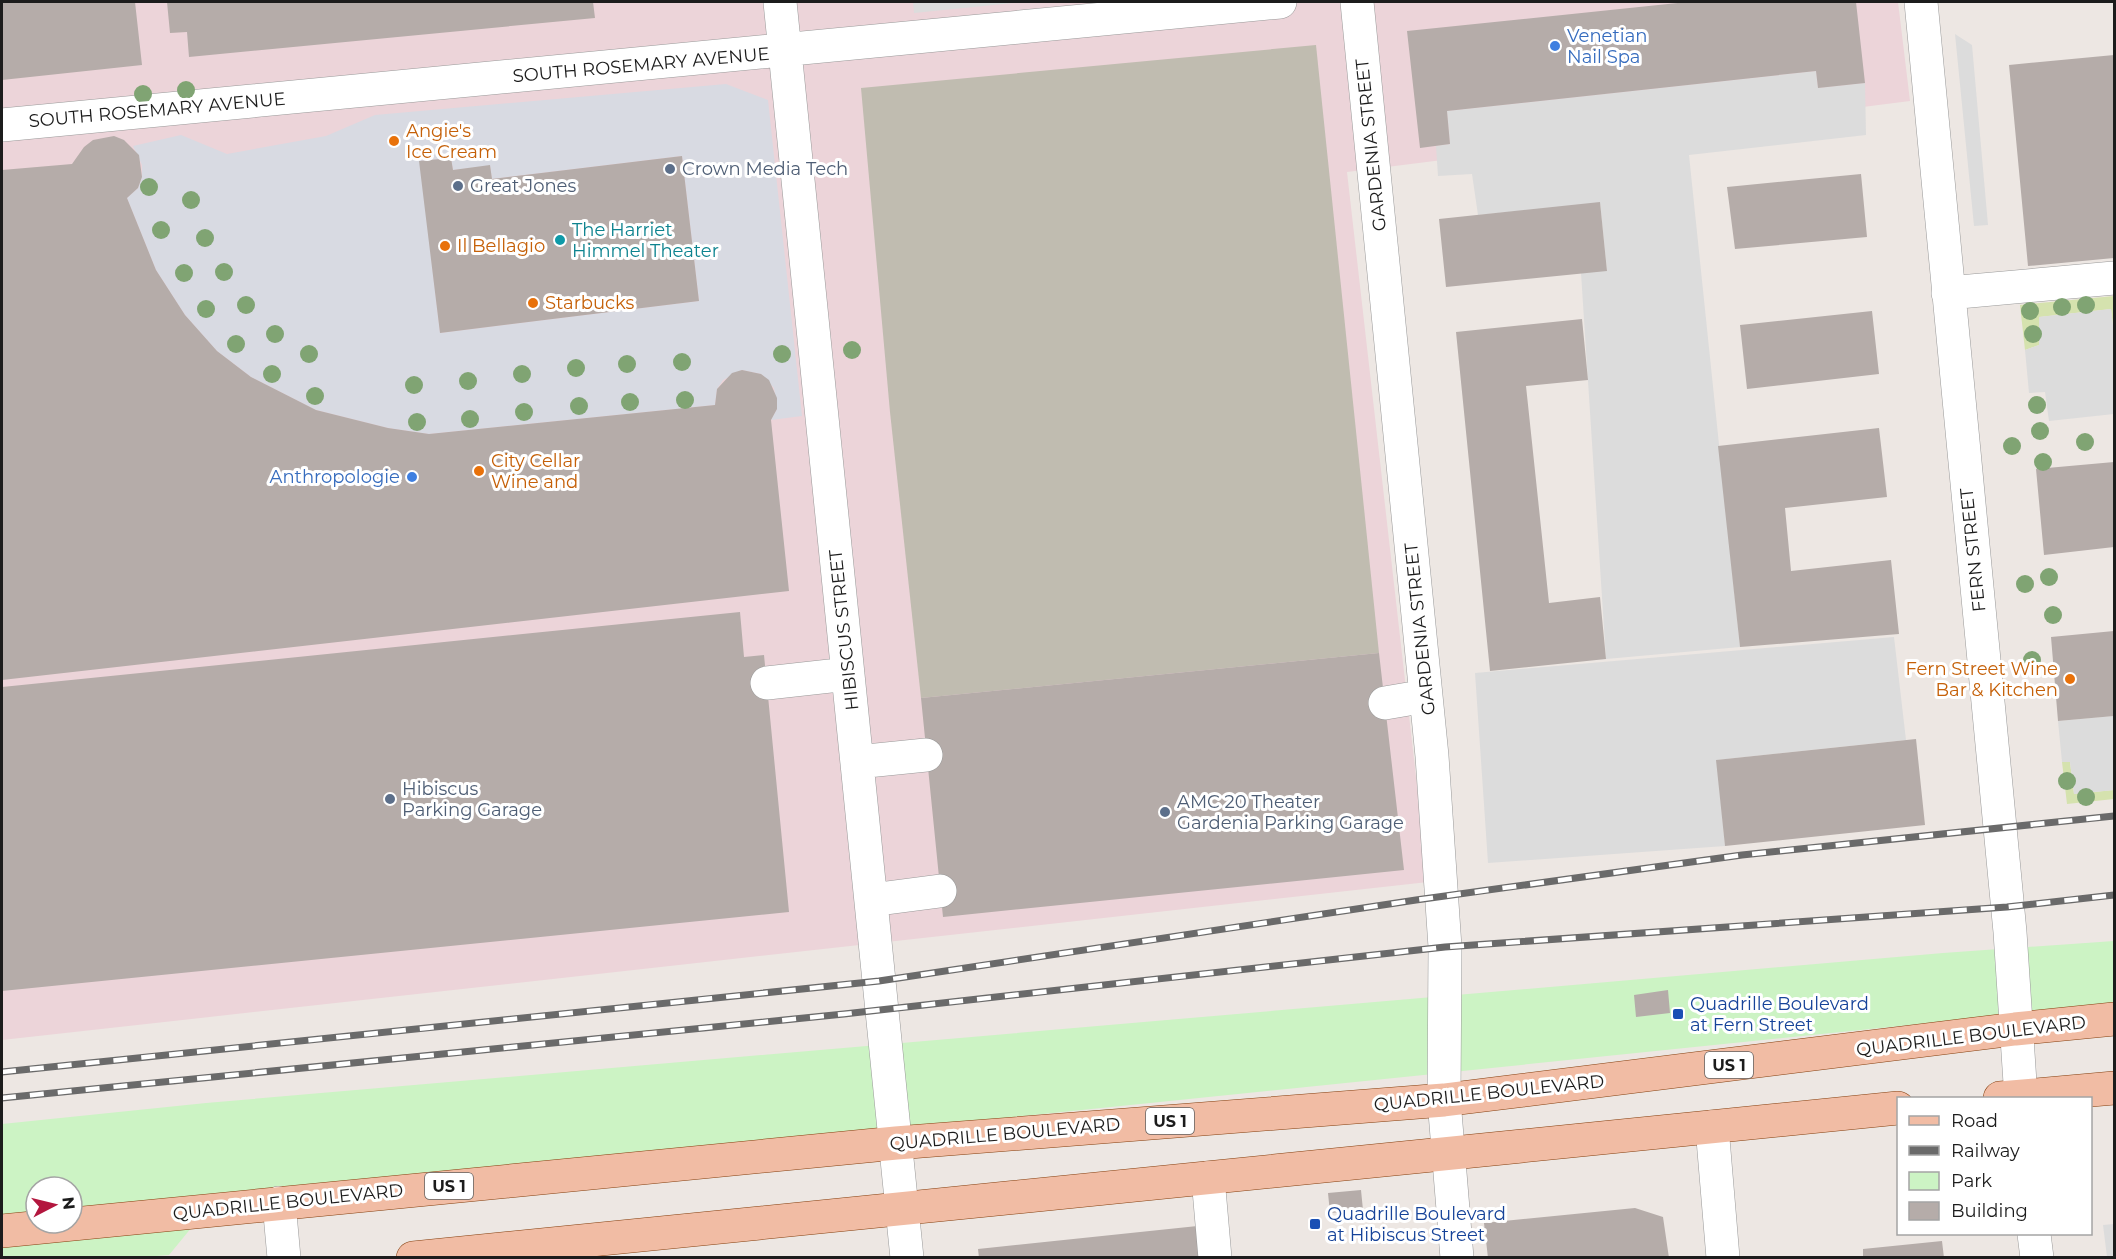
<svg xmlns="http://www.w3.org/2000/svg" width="2116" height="1259" font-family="Montserrat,sans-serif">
	<rect width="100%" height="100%" fill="#ede7e3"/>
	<path fill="#ecd4d9" d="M2 2H1898L1910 101 1347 172 1428 882 2 1040Z"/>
	<path fill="#c0bcb0" d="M1316 45 1379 653 921 698 890 412 861 88Z"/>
	<path fill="#d5e2ae" d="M2114 296V334L2111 309 2039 317V345L2025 350 2020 305Z
		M2062 762H2070L2074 794 2114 790V799L2067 804Z"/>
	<path fill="#ccf3c4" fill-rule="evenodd" d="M2114 941V1004L215 1199 169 1255 143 1257H2V1124L206 1103 1943 953ZM36 1187H72V1223H36Z"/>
	<path fill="#dcdcdc" d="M913 2H1024L914 13Z
		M1955 34 1972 45 1988 225 1974 226Z
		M1816 71 1818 88 1865 83 1866 135 1689 155 1740 647 1606 659 1581 273 1607 270 1600 203 1478 215 1472 174 1438 176 1436 146 1450 144 1447 111Z
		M2111 309 2114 334V414L2049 421 2045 392 2029 393 2025 350 2039 345V317Z
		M1894 637 1906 740 1717 760 1725 846 1488 863 1475 673Z
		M2114 716V790L2074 794 2070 762H2062L2058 721Z
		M2114 1224V1257H2107L2103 1225Z"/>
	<path fill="#d8dae2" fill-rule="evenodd" d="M726 84 768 100 802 416 771 420 777 409 774 388 761 374 742 370 723 380 717 389 715 405 429 434 388 428 316 410 251 377 217 351 185 315 156 270 127 198 138 188 142 177V165L133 146 181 135 227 154 326 136 375 115ZM682 156 699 301 440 333 420 161 451 158 453 170 490 166 492 179Z"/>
	<path fill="#b5aca9" d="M2 2H135L142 65 2 80Z
		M167 2H593L595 18 189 57 187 32 170 33Z
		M1687 2H1856L1865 83 1818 88 1816 71 1447 111 1450 144 1420 148 1407 31Z
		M2114 55V258L2028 266 2009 65Z
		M114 136 124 140 139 155 142 177 138 188 127 198 156 270 185 315 217 351 251 377 316 410 388 428 429 434 715 405 717 389 732 373 742 370 761 374 769 380 777 398V409L771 420 789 591 2 680V170L72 164 84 147 93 140Z
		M682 156 699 301 440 333 419 161 451 158 453 170 490 165 492 179Z
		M1861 174 1867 237 1735 249 1727 187Z
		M1600 202 1607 271 1446 287 1439 219Z
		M1872 311 1879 374 1747 389 1740 325Z
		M1582 319 1588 380 1526 386 1549 603 1600 597 1606 659 1490 671 1456 332Z
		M1879 428 1887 497 1785 508 1791 571 1891 560 1899 634 1740 647 1718 446Z
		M2114 462V547L2044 555 2036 469Z
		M740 612 744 657 764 655 789 912 2 991V687Z
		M2114 631V716L2058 721 2051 637Z
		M1379 653 1404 870 943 917 921 698Z
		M1916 739 1925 825 1725 846 1716 760Z
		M1668 990 1670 1013 1636 1017 1634 995Z
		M1361 1190 1363 1210 1330 1213 1328 1193Z
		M1635 1208 1663 1217 1669 1258H1488L1484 1223Z
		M1207 1225 1210 1258H979L978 1249Z
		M1942 1241 1944 1258H1863V1249Z"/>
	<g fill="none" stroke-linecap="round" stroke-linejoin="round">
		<g stroke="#999" stroke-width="34">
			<path id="minor" d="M780 2 907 1258
				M1357 2 1432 756 1445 947 1444 1100 1457 1258
				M1921 2 2010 932 2021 1098
				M2 125 1280 2
				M1948 293 2114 278
				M767 683 848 674
				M1385 703 1426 696
				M857 762 926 755
				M871 900 940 891
				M1712 1127 1723 1258
				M1208 1178 1215 1258
				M279 1203 284 1258
				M2034 1234 2037 1258"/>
		</g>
		<g stroke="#854010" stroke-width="34">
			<path id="major" d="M2000 1098 2114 1088
				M2 1231 896 1143 1444 1100 2015 1029 2114 1019
				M413 1258 1898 1108"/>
		</g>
		<use href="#minor" stroke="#fff" stroke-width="33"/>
		<use href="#major" stroke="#f1bca4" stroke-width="33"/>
		<g stroke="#6a6a6a" stroke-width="7">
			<path id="rail" d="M2 1072 879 981 1416 900 1742 855 2114 816
				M2 1098 844 1014 1445 947 2007 907 2114 895"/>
		</g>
		<use href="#rail" stroke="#fff" stroke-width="4.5" stroke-dasharray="14" stroke-linecap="butt"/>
	</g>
	<g fill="#80a473">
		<circle cx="186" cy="90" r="9"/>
		<circle cx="143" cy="94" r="9"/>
		<circle cx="149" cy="187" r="9"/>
		<circle cx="191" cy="200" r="9"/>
		<circle cx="161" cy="230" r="9"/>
		<circle cx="205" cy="238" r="9"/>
		<circle cx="224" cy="272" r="9"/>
		<circle cx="184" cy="273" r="9"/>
		<circle cx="246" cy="305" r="9"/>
		<circle cx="2086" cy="305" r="9"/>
		<circle cx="2062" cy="307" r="9"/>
		<circle cx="206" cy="309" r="9"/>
		<circle cx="2030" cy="311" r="9"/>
		<circle cx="275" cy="334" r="9"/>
		<circle cx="2033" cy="334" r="9"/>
		<circle cx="236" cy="344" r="9"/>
		<circle cx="852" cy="350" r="9"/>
		<circle cx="309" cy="354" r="9"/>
		<circle cx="782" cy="354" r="9"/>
		<circle cx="682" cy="362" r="9"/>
		<circle cx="627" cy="364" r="9"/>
		<circle cx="576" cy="368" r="9"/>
		<circle cx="272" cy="374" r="9"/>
		<circle cx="522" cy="374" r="9"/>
		<circle cx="468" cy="381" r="9"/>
		<circle cx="414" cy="385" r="9"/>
		<circle cx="315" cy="396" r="9"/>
		<circle cx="685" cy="400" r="9"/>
		<circle cx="630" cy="402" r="9"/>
		<circle cx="2037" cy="405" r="9"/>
		<circle cx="579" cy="406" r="9"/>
		<circle cx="524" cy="412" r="9"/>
		<circle cx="470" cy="419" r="9"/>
		<circle cx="417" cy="422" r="9"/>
		<circle cx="2040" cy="431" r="9"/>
		<circle cx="2085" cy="442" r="9"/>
		<circle cx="2012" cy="446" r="9"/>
		<circle cx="2043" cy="462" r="9"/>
		<circle cx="2049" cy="577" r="9"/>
		<circle cx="2025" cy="584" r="9"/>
		<circle cx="2053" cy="615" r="9"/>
		<circle cx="2032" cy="660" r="9"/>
		<circle cx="2067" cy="781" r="9"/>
		<circle cx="2086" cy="797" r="9"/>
	</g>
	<g fill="#3f7fe0" stroke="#fff" stroke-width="2">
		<circle cx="1555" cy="46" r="6"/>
		<circle cx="412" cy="477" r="6"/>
	</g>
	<g fill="#e8710a" stroke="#fff" stroke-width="2">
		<circle cx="394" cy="141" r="6"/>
		<circle cx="445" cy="246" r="6"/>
		<circle cx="533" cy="303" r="6"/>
		<circle cx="479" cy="471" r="6"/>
		<circle cx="2070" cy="679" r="6"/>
	</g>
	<g fill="#5c6f8a" stroke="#fff" stroke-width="2">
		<circle cx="670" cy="169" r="6"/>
		<circle cx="458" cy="186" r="6"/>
		<circle cx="390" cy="799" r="6"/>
		<circle cx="1165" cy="812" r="6"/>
	</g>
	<circle fill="#0f9aa8" stroke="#fff" stroke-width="2" cx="560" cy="240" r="6"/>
	<g fill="#1a4fb4" stroke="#fff" stroke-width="2">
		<rect x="1672" y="1008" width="12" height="12" rx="3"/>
		<rect x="1309" y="1218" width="12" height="12" rx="3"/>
	</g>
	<g text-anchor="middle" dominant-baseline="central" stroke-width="6" stroke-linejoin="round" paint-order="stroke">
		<g fill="#fff" stroke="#606060" stroke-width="1.5">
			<rect x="1705" y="1052" width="48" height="26" rx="4.5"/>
			<rect x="1146" y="1108" width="48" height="26" rx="4.5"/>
			<rect x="425" y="1173" width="48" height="26" rx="4.5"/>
		</g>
		<g font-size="16" font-weight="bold" fill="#1c1c1c">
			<text x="1729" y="1065">US 1</text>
			<text x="1170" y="1121">US 1</text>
			<text x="449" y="1186">US 1</text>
		</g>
		<g font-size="18" fill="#366cbe" stroke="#fff" text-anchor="start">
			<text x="1567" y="36">Venetian<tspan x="1567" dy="21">Nail Spa</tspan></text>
			<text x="400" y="477" text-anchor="end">Anthropologie</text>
		</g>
		<g font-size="18" fill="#1c1c1c" stroke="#fff">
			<text transform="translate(641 65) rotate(-5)">SOUTH ROSEMARY AVENUE</text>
			<text transform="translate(157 110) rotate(-5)">SOUTH ROSEMARY AVENUE</text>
			<text transform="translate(1371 145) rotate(-96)">GARDENIA STREET</text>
			<text transform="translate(1973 550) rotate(-96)">FERN STREET</text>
			<text transform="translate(1420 629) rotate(-96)">GARDENIA STREET</text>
			<text transform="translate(844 630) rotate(-96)">HIBISCUS STREET</text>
			<text transform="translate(1971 1036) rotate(-7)">QUADRILLE BOULEVARD</text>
			<text transform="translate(1489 1093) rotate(-6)">QUADRILLE BOULEVARD</text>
			<text transform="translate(1005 1134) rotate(-5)">QUADRILLE BOULEVARD</text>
			<text transform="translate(288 1202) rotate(-6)">QUADRILLE BOULEVARD</text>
		</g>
		<g font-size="18" fill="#c56008" stroke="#fff" text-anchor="start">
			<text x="406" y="131">Angie's<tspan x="406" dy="21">Ice Cream</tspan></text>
			<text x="457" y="246">Il Bellagio</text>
			<text x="545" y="303">Starbucks</text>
			<text x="491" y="461">City Cellar<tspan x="491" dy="21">Wine and</tspan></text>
			<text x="2058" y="669" text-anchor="end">Fern Street Wine<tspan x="2058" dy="21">Bar &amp; Kitchen</tspan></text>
		</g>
		<g font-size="18" fill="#4e5e75" stroke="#fff" text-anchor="start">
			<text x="682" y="169">Crown Media Tech</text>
			<text x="470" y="186">Great Jones</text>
			<text x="402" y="789">Hibiscus<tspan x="402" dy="21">Parking Garage</tspan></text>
			<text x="1177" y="802">AMC 20 Theater<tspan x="1177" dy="21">Gardenia Parking Garage</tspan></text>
		</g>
		<g font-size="18" fill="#0d838f" stroke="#fff" text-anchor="start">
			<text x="572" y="230">The Harriet<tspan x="572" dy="21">Himmel Theater</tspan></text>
		</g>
		<g font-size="18" fill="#164399" stroke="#fff" text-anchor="start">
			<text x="1690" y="1004">Quadrille Boulevard<tspan x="1690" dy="21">at Fern Street</tspan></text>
			<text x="1327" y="1214">Quadrille Boulevard<tspan x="1327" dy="21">at Hibiscus Street</tspan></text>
		</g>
	</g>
	<rect width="2116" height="1259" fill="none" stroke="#1c1c1c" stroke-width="6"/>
	<rect x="1897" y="1097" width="195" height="138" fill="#ffffff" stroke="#a4a4a4" stroke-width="1.5"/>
	<rect x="1909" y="1116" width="30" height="9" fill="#f1bca4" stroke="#a4a4a4" stroke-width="1.5"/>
	<text x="1951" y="1127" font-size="18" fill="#1c1c1c">Road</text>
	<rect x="1909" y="1146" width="30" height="9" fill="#6a6a6a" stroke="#a4a4a4" stroke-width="1.5"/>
	<text x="1951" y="1157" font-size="18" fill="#1c1c1c">Railway</text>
	<rect x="1909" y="1172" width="30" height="18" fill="#ccf3c4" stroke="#a4a4a4" stroke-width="1.5"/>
	<text x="1951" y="1187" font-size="18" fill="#1c1c1c">Park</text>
	<rect x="1909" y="1202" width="30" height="18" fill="#b5aca9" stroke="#a4a4a4" stroke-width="1.5"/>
	<text x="1951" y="1217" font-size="18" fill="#1c1c1c">Building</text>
	<g transform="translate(54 1205) rotate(83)"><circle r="28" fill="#ffffff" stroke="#a4a4a4" stroke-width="1.5"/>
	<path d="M0-4.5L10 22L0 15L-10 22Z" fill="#b3163e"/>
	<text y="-9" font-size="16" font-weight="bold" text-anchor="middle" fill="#1c1c1c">N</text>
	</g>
</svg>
